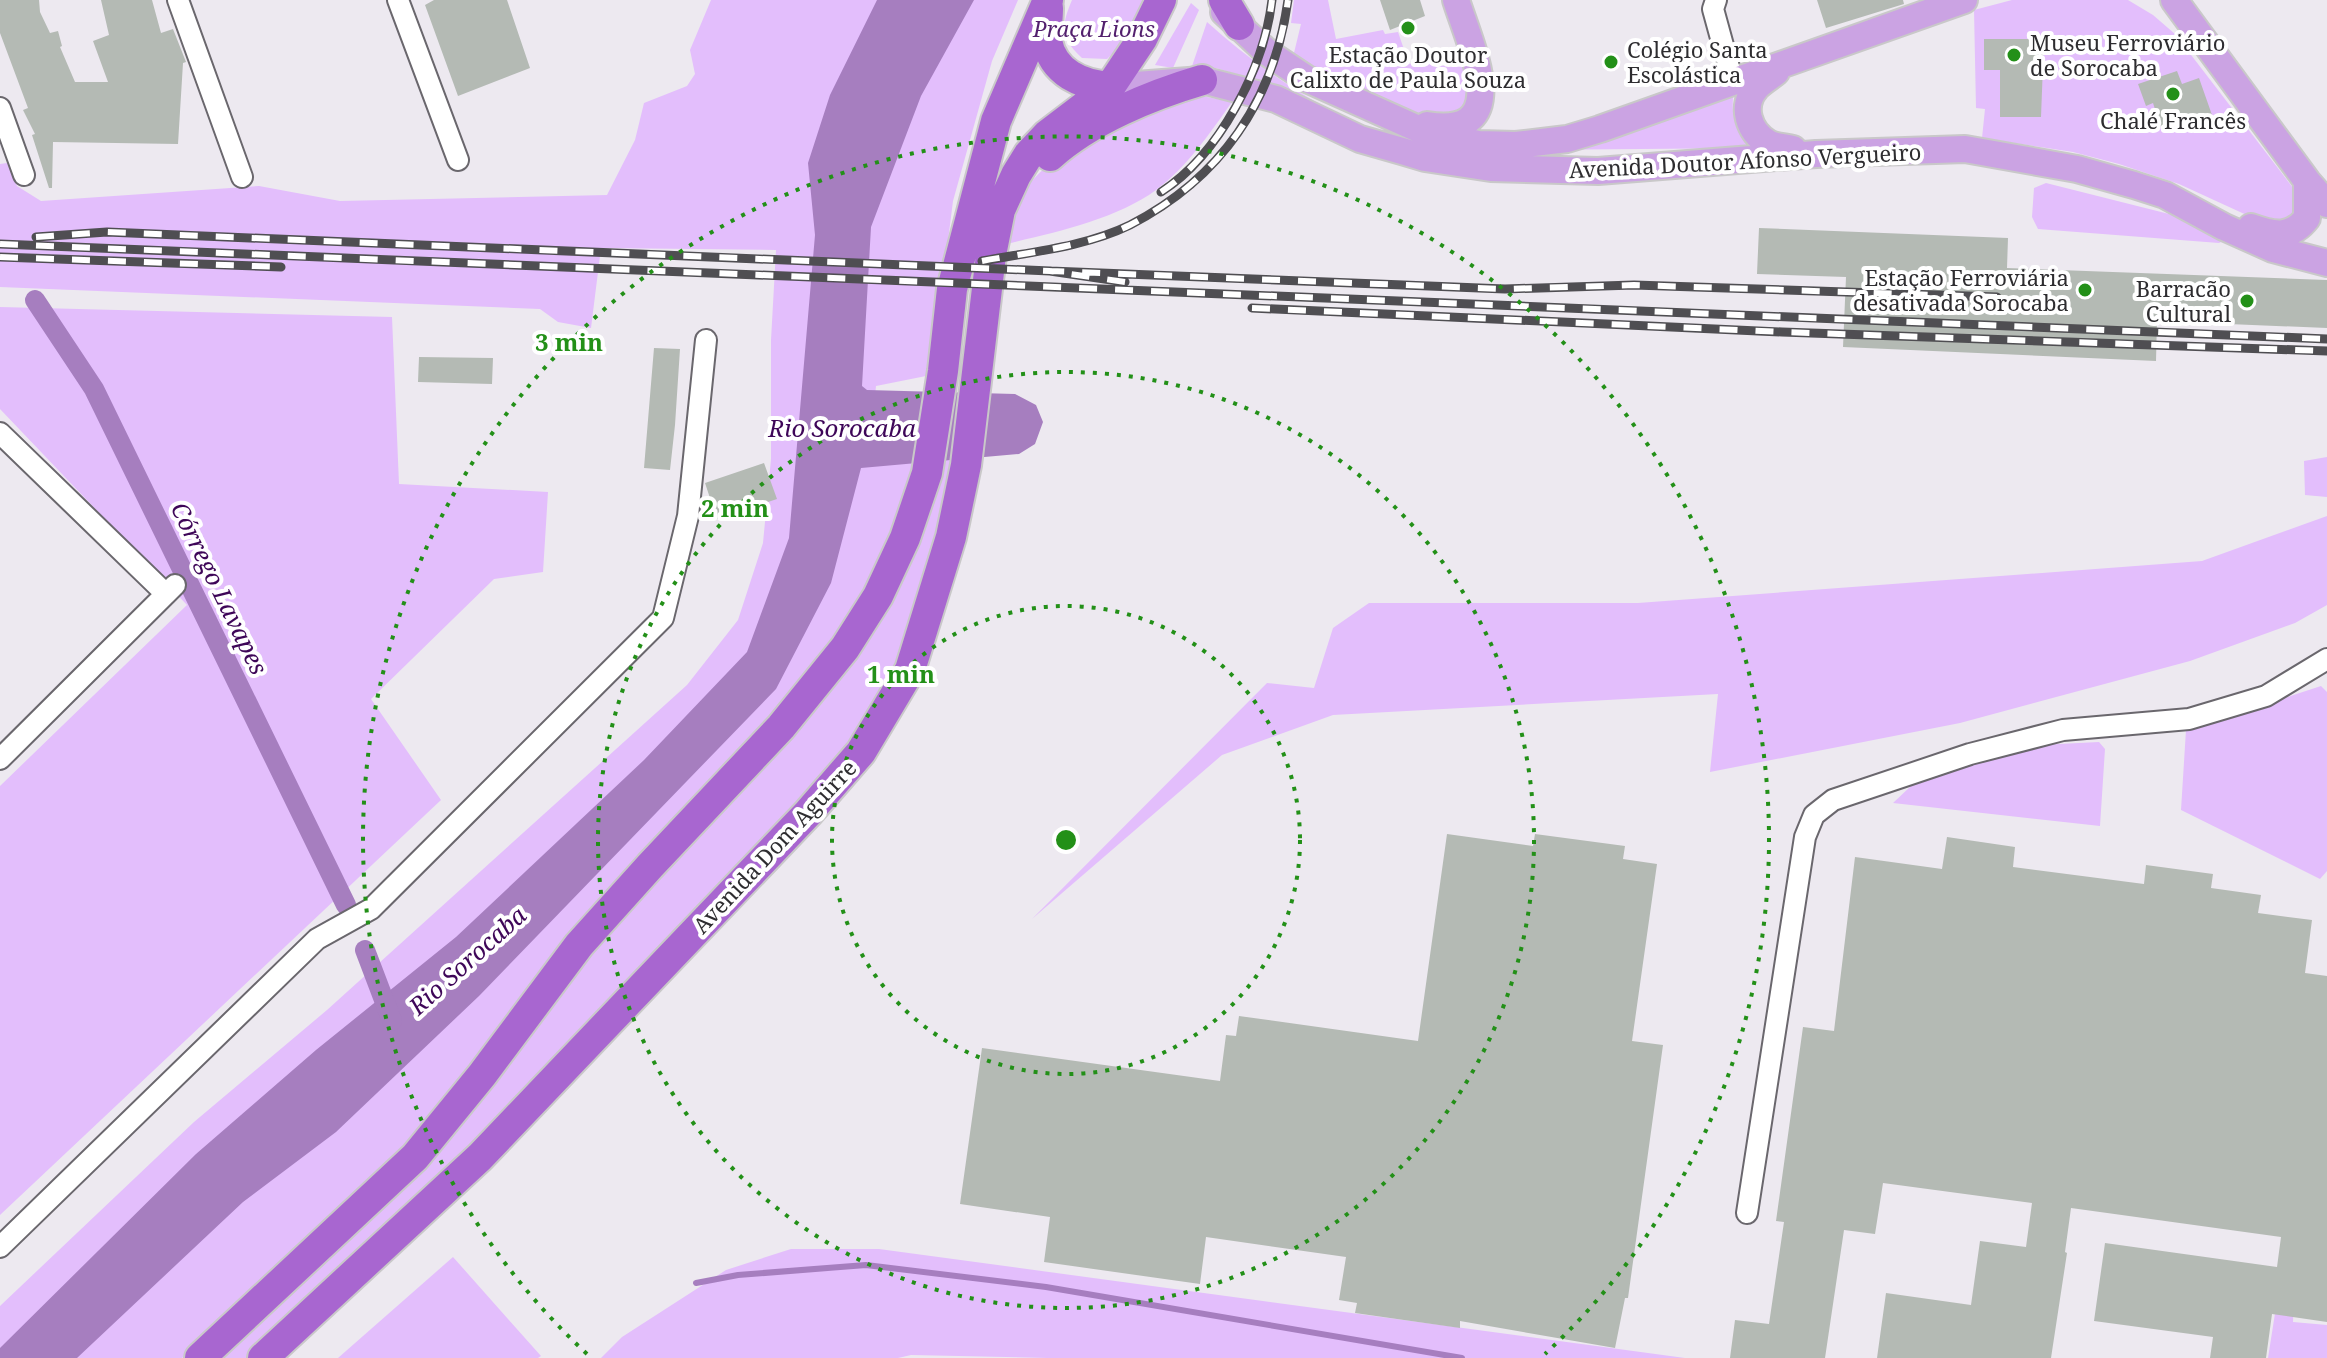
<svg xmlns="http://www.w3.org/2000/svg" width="2327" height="1358" font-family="'Noto Serif',serif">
	<rect width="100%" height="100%" fill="#ede9f0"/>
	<path fill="#e3befc" d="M711 0H1018L992 61 953 201 931 375 876 386 868 466 920 462 881 561 841 636 390 1168 336 1214 182 1358H0V1306L194 1122 327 1010 687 685 738 620 763 543 771 459V340L776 250 601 248 591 328 558 322 540 309 0 287V164L7 163 17 186 41 201 259 186 340 201 607 195 635 140 644 103 687 86 695 74 690 50Z
		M1072 0H1148L1126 41 1107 59 1082 58C1060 38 1061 26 1072 0Z
		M1294 0H1328L1336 39 1383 30 1385 34 1398 32 1409 64 1439 58 1442 66 1467 60 1472 86 1466 104 1450 115 1436 119 1416 115 1293 57 1301 24 1291 23Z
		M2012 0H2128L2153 15 2175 34 2300 197 2294 220 2264 223 2179 184 2119 164 2073 152 1982 138 1985 109 1976 108 1974 10Z
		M1191 3 1199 10 1173 68 1155 65Z
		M1207 22C1245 56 1283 84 1328 109L1326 113 1239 75 1216 68 1191 69Z
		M1734 90C1730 119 1735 130 1757 148L1514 150Z
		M1182 97H1207L1232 102C1210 133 1187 167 1156 190 1117 219 1053 233 1006 244 1010 226 1013 206 1024 191 1058 142 1130 121 1182 97Z
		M2046 183 2169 214 2223 237V241L2219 243 2038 229 2032 217 2034 188Z
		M0 307 392 317 399 484 548 492 543 572 494 579 371 699 441 800 0 1215V786L187 605 0 409Z
		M2327 457V497L2305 495 2304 461Z
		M957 459 946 520 900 655 877 700 841 753 794 813 471 1149 247 1358H217L587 953 795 730 939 460Z
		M2327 516V605L2295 623 2190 661 1960 723 1710 772 1718 694 1333 715 1222 755 1032 919 1267 683 1314 688 1333 628 1369 603H1638L2202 561Z
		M2321 686 2327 692V871L2320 879 2181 810 2186 730Z
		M2099 742 2105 749 2100 826 1893 803 1911 786 1942 771 1988 761 2039 745Z
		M791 1249H879L1685 1358H1048L911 1355 898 1358H601L622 1337 726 1270Z
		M453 1257 541 1356 538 1358H338Z
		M2279 1288 2294 1289 2293 1322 2327 1325V1358H2268Z"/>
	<path fill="#a67ebf" d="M877 0H974L921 96 871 227 862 386 867 390 1015 394 1036 405 1043 422 1035 444 1019 454 861 468 831 583 776 689 479 996 336 1132 243 1202 77 1358H0V1348L196 1154 316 1050 456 937 644 760 747 652 789 538 815 235 808 163 830 95Z"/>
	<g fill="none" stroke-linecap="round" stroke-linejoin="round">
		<path stroke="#a67ebf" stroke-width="6" d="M696 1283 738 1275 866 1265 1046 1287 1462 1358"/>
		<path stroke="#a67ebf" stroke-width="20" d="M35 300 94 389 346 905
			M365 950 392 1021"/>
	</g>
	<path fill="#b4bab4" d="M0 0H39L40 12 50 33 58 31 62 46 60 47 75 82H108L93 41 109 35 101 0H152L161 33 173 29 186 62 183 63 178 144 53 142 52 188H49L32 135 35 134 23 110 28 108 0 33Z
		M434 0H507L530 68 458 96 425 5Z
		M1380 0H1420L1425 16 1390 30Z
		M1817 0H1903L1904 4 1826 28Z
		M1984 39H2044L2041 117H2000V70H1984Z
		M2177 71 2182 84 2199 78 2212 115 2162 131 2153 103 2146 106 2138 84Z
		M1759 228 2008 238 2007 268 2327 280V328L2157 321 2156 361 1843 347 1846 277 1757 274Z
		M654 348 680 349 675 425 670 470 644 468Z
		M419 357 493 358 492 384 418 382Z
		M764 463 777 499 717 519 705 483Z
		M1447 834 1533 846 1535 834 1625 846 1623 859 1657 864 1632 1041 1663 1045 1628 1298H1625L1615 1348 1460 1321V1328L1355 1313 1357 1303 1339 1300 1346 1257 1206 1237 1200 1284 1044 1262 1050 1217 960 1204 982 1048 1220 1081 1226 1035 1236 1036 1239 1016 1418 1041Z
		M1947 837 2015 847 2013 867 2144 884 2146 865 2213 874 2211 888 2261 895 2258 913 2312 920 2305 973 2327 976V1322L2272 1314 2266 1358H2210L2213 1337 2094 1321 2105 1243 2277 1267 2281 1237 2071 1208 2065 1252 2067 1253 2051 1358H1877L1886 1293 1971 1305 1980 1241 2026 1247 2032 1203 1883 1183 1875 1234 1844 1230 1825 1358H1730L1735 1320 1769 1324 1784 1222 1776 1221 1803 1027 1834 1031 1855 857 1942 869Z"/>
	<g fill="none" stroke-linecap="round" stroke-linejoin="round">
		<g stroke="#6a676d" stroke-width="24">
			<path id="minor" d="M178 0 242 177
				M398 0 458 160
				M1716 0 1713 9 1733 82
				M0 108 24 175
				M0 433 166 594
				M0 759 175 585
				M1747 1213 1805 837 1814 815 1833 800 1970 754 2063 730 2189 719 2266 696 2327 659
				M0 1247 317 939 371 909 663 618 688 516 706 340"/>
		</g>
		<g stroke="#c9c8c9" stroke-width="30">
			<path id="major" d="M2174 0 2307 181 2327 204
				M1224 12 1268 53 1307 79 1425 132 1478 144 1516 145 1567 139 1600 129 1964 0
				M1776 72C1770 77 1761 82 1756 88 1740 106 1749 132 1768 143 1775 147 1785 147 1793 149
				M1110 87 1202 80 1276 99 1360 139 1402 151 1425 158 1491 168 1598 171 1816 154 1965 149 2077 169 2134 185 2165 195 2224 227 2273 249 2327 263
				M1427 125C1516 139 1470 45 1456 0
				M2251 227C2273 235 2291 239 2307 218V181"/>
		</g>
		<g stroke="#c9c8c9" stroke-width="34">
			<path id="highway" d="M1224 0 1239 25
				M1048 8C1048 18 1046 30 1047 41 1053 73 1082 85 1110 87
				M1050 156C1090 120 1151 95 1202 80
				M200 1358 415 1157 482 1075 579 945 650 866 781 727 845 648 878 596 905 538 927 473 943 371 952 289 996 121 1048 0
				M263 1358 480 1157 808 813 861 752 910 670 951 537 966 465 991 255 1000 210 1016 175 1029 154 1047 135 1110 87 1142 39 1161 0"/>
		</g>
		<use href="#minor" stroke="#fff" stroke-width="20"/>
		<use href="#major" stroke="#cba3e3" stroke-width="26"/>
		<use href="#highway" stroke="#a866d0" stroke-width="30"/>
		<g stroke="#4f4e52" stroke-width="9">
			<path id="rail" d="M1161 192C1220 154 1264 68 1272 0
				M36 237 107 232 1050 271
				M0 244 2327 339
				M0 257 281 267
				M982 261C1030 252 1085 247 1130 225 1221 178 1274 101 1288 0
				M1125 282 1050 271 1505 289 1634 285 1997 297
				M1252 308 1782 332 2327 351"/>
		</g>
		<use href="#rail" stroke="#fff" stroke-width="6" stroke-dasharray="18" stroke-linecap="butt"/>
	</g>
	<g fill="none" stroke="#239018" stroke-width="4" stroke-dasharray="4 8">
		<circle cx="1066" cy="840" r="234"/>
		<circle cx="1066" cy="840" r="468"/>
		<path d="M587 1354A703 703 0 1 1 1545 1354"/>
	</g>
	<g fill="#239018" stroke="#fff" stroke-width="3">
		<circle cx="1408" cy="28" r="8"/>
		<circle cx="2014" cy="55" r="8"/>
		<circle cx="1611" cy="62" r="8"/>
		<circle cx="2173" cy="94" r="8"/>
		<circle cx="2085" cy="290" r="8"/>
		<circle cx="2247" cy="301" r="8"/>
	</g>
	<g text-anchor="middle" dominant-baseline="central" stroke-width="8" stroke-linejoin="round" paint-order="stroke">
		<g font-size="22" font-style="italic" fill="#53206e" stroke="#fff">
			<text x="1094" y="28">Praça Lions</text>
		</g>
		<g font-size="22" fill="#2e2d30" stroke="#fff" text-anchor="start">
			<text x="2030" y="42">Museu Ferroviário<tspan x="2030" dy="25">de Sorocaba</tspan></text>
			<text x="1627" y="49">Colégio Santa<tspan x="1627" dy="25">Escolástica</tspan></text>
			<text x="1408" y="54" text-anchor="middle">Estação Doutor<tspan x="1408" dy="25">Calixto de Paula Souza</tspan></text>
			<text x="2173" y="120" text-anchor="middle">Chalé Francês</text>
			<text x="2069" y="277" text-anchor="end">Estação Ferroviária<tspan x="2069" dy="25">desativada Sorocaba</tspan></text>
			<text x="2231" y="288" text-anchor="end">Barracão<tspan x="2231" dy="25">Cultural</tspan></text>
		</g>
		<g font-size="22" fill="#2e2d30" stroke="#fff">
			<text transform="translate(1745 160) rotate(-3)">Avenida Doutor Afonso Vergueiro</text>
			<text transform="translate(774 846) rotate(-47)">Avenida Dom Aguirre</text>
		</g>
		<g font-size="24" font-style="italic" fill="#3e0658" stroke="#fff">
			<text x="842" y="427">Rio Sorocaba</text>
			<text transform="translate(220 588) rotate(64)">Córrego Lavapes</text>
			<text transform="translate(467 960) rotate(-42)">Rio Sorocaba</text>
		</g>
	</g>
	<circle cx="1066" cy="840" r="12" fill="#239018" stroke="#fff" stroke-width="4"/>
	<g font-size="24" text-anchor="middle" font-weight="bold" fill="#239018" stroke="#fff" stroke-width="8" stroke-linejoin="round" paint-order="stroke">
		<text x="569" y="351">3 min</text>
		<text x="735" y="517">2 min</text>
		<text x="901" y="683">1 min</text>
	</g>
</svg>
